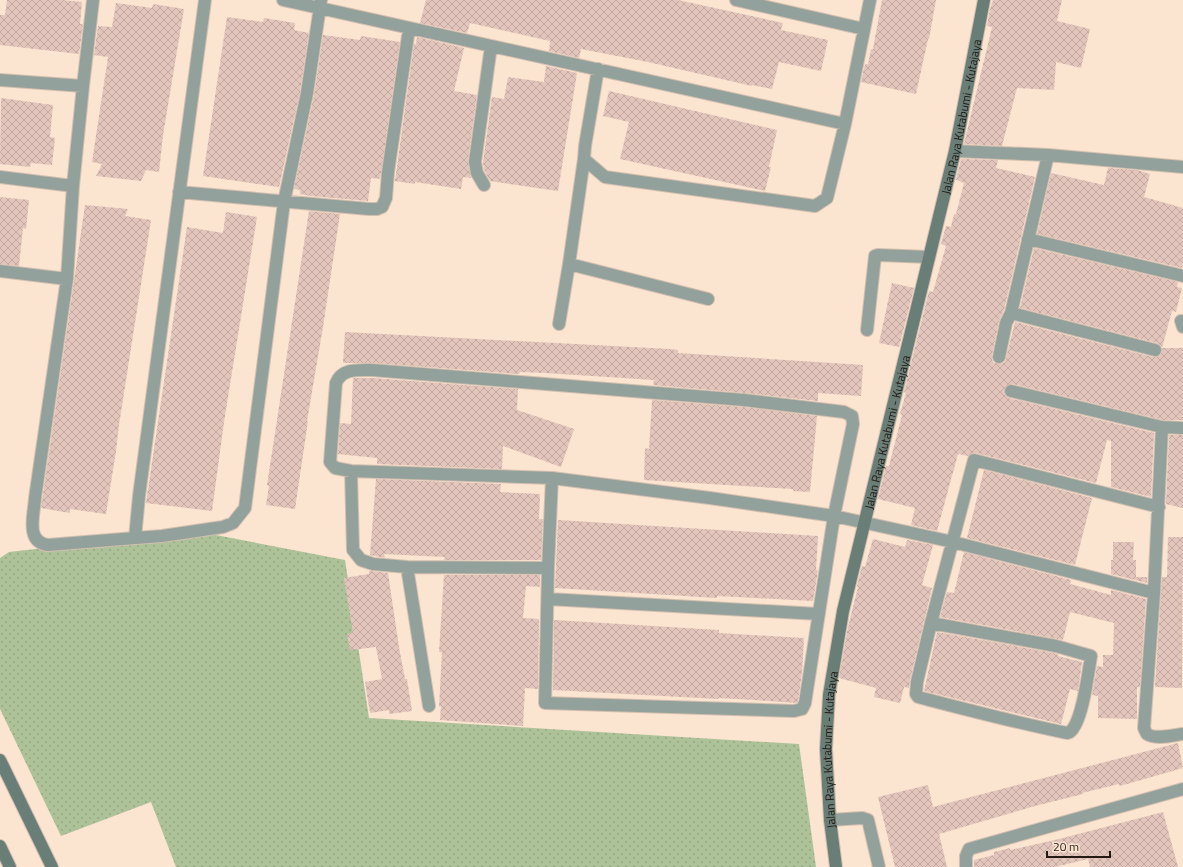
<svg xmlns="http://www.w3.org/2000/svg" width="1183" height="867" font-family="'Titillium Web',sans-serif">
	<defs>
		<pattern id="grass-dots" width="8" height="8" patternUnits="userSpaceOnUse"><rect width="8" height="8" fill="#adc299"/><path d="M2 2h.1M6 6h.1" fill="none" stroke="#95a683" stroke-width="1.8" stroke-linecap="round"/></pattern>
		<pattern id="building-cross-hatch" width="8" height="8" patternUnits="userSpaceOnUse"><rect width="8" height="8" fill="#e3c5bc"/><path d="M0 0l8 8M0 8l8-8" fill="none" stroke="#c2a9a1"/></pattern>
	</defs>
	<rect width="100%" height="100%" fill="#fbe4d0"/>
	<path fill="url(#grass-dots)" d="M195 531 345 560 369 718 799 744 816 867H176L151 802 61 836 0 709V558L9 552Z"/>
	<path fill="url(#building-cross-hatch)" d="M7 0H62L82 2 80 24H83L79 54 0 45V15H5Z
		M426 0H678L783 23 781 30 828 40 821 71 779 62 772 89 752 85V86L648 62 581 49 579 58 549 51 550 41 470 23 467 33 420 23Z
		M882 0H936L929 39H928L916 94 861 82 865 64H868L871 49H873Z
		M993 0H1062L1057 21 1090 29 1081 68 1056 62 1054 90 1017 88 1002 146 964 144 992 27 987 26 990 9Z
		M116 3 152 8 153 4 184 9 163 135 159 172 146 170 141 181 96 176 102 164 92 162 108 57 94 55 98 26 112 27Z
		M227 17 263 22 264 18 295 23 294 30 309 33 300 92 279 187 203 176Z
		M323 35 360 40 361 36 400 42 380 179 371 178 368 201 311 196 300 194V190L294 189 314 95Z
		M417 37 464 48 454 91 477 95 468 161 471 178 463 177 461 189 415 182V184L395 181 414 44H416Z
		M546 66 577 73 558 191 490 181 484 170 483 162 492 97 504 99 508 77 544 82Z
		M609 91 777 130 769 167H771L765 191 620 159 629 122 603 116Z
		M1 98 53 105 50 137 55 138 52 165 31 163 30 167 0 164Z
		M961 159 998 160 996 168 1035 177 1004 310 999 321 992 355V360L994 363 1001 364 1005 362 1015 322 1153 357 1160 355 1162 348H1183V420H1163L1013 384 1006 386 1004 390 1006 396 1009 398 1154 433 1151 497 1111 487V441L1107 440 1096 483 976 453H972L968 456 958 454 937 531 911 525 915 508 878 499 886 466H889L902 415 900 414 906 393 904 392 929 291 933 292 946 246 941 244 946 226 951 227 954 214H956L964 183 956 180Z
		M1108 168 1137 170 1150 174 1144 197 1183 208V263L1182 268 1037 234 1051 173 1104 185Z
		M0 197 29 200 26 229 23 228 19 266 0 264Z
		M85 205 128 209 125 216 151 220 119 425 116 451 106 514 70 509V513L41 508Z
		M309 211 340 214 323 327 307 421H308L295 509 266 505 269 486 267 485Z
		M226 212 257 217 224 422 212 511 146 503 187 227 223 233Z
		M1034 248 1178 282 1177 287 1182 288 1176 312 1172 311 1162 348 1160 345 1157 343 1020 308Z
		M892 283 914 288 899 347 879 343Z
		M345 332 670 349 678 350V353L863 365 861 396 818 393V401L745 393 653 385 654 380 545 373 520 372 519 374 373 363H343Z
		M353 378H372L518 389 517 410 574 429 561 467 503 446 502 469 377 464V458L338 454 340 423 351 424Z
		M652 400 743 407 817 416 810 492 793 491V489L644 480 645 448 649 449Z
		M1169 435H1183V508L1166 504Z
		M984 470 1092 498 1075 565 967 538Z
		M376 479 501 484 500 492 540 494 539 519H543L541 560H444L445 557 404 555 384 554 385 558 370 555Z
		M558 520 818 536 816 570H818L813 601 737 597 717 596V598L555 588Z
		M1168 537H1183L1182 688 1155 687 1162 577H1167Z
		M873 539 905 547 907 540 933 545 922 585 932 588 910 680 909 688 904 687 900 703 874 697 876 688 839 678 848 627 858 587 857 586 862 566 865 567Z
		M1113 542H1134L1133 560H1136V577H1147V583L1111 574V560H1113Z
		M964 552 1071 580 1070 584 1111 595V590L1146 599 1140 687H1137V719L1098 718V696L1092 695 1097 666 1103 667V655H1113L1114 623 1070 612 1063 640 940 617 947 592 954 593Z
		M369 571 388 573 399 647 405 679H407L412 711 389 714V710L370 713 365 682 382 679 376 647 350 650 347 634 353 633 344 578 369 574Z
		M444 575H540V587L526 586 523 618 539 619 538 689 525 688 523 726 440 720 441 706 439 707 442 652H439Z
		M554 620 719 630V633L804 638 802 672 798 701 797 703 754 700 718 698V699L553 690Z
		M937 632 1054 653 1059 655 1058 656 1082 662 1078 691 1070 689 1061 724 924 691Z
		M1178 743 1183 768 1120 786 1119 784 1082 793 1083 794 1035 806 939 834 947 867H895L878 797 928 785 933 807Z
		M1163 812 1178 867H1090L1088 859 1055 867H974V860L994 855V852L1010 848V850L1059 839Z"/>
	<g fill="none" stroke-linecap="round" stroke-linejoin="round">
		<g stroke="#d4bfae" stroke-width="14">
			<path id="lane" d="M867 330 875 256 878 255 929 257"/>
		</g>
		<g stroke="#d4bfae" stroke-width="14">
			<path id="street" d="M205 0 139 496 135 538 162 536 223 527 233 523 245 508 284 202 307 93 321 0
				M283 0 845 124
				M736 0 864 29
				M598 69 585 146 584 159 605 177 815 206 827 198 845 124 870 0
				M0 80 83 86
				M955 151 1048 155 1183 167
				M0 177 73 186 83 86 93 0
				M484 185 477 173 475 162 491 46
				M73 186 67 279 35 498C34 515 25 542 48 545L135 538
				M179 192 369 209H377L382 207 386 198 388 172 409 29
				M1028 239 1183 276
				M569 264 708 299
				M0 271 67 279
				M1011 313 1155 350
				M1181 321 1183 327
				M559 324 569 264 584 159
				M999 357 1006 323 1011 313 1048 155
				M1011 391 1162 427 1183 428
				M1162 427 1154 593 1144 728C1145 730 1146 733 1147 734 1155 740 1174 735 1183 734
				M351 471 353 550 361 560 373 564 407 567 548 568
				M552 478 548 568 545 703 794 711 802 709 805 703 834 516 853 424 852 416 844 412 744 400 372 370C358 370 342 368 336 383L330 462 335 468 351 471 552 478 710 498 834 516 953 542 1154 593
				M407 567 429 706
				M548 599 819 614
				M931 623 1056 646 1091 656C1088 673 1083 721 1070 732L1067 733C1017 723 968 710 918 697L916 694 917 682 931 623 974 460 1159 507
				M830 820 862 818 868 820 879 867
				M966 867V856L969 849 1183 789"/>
		</g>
		<g stroke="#d4bfae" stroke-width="14">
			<g id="secondary">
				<path d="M0 760 52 867"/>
				<path d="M0 846 10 867"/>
				<path id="s1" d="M836 867 830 820 826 749 829 695 843 611 955 151 984 0"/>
			</g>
		</g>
		<use href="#lane" stroke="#93a19d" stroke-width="12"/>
		<use href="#street" stroke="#93a19d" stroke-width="12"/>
		<use href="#secondary" stroke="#6a7e78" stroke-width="12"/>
	</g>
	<g text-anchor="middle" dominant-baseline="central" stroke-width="3.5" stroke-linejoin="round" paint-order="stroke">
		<g font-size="12" fill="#211912" stroke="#fbe4d0">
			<text stroke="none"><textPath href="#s1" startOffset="766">Jalan Raya Kutabumi - Kutajaya</textPath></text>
			<text stroke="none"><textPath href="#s1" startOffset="442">Jalan Raya Kutabumi - Kutajaya</textPath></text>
			<text stroke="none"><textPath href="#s1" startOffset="118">Jalan Raya Kutabumi - Kutajaya</textPath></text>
		</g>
	</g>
	<path d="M1047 851v6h63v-6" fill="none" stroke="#211912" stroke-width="2"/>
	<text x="1053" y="851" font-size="12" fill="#211912" stroke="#fbe4d0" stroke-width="3" paint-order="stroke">20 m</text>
</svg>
